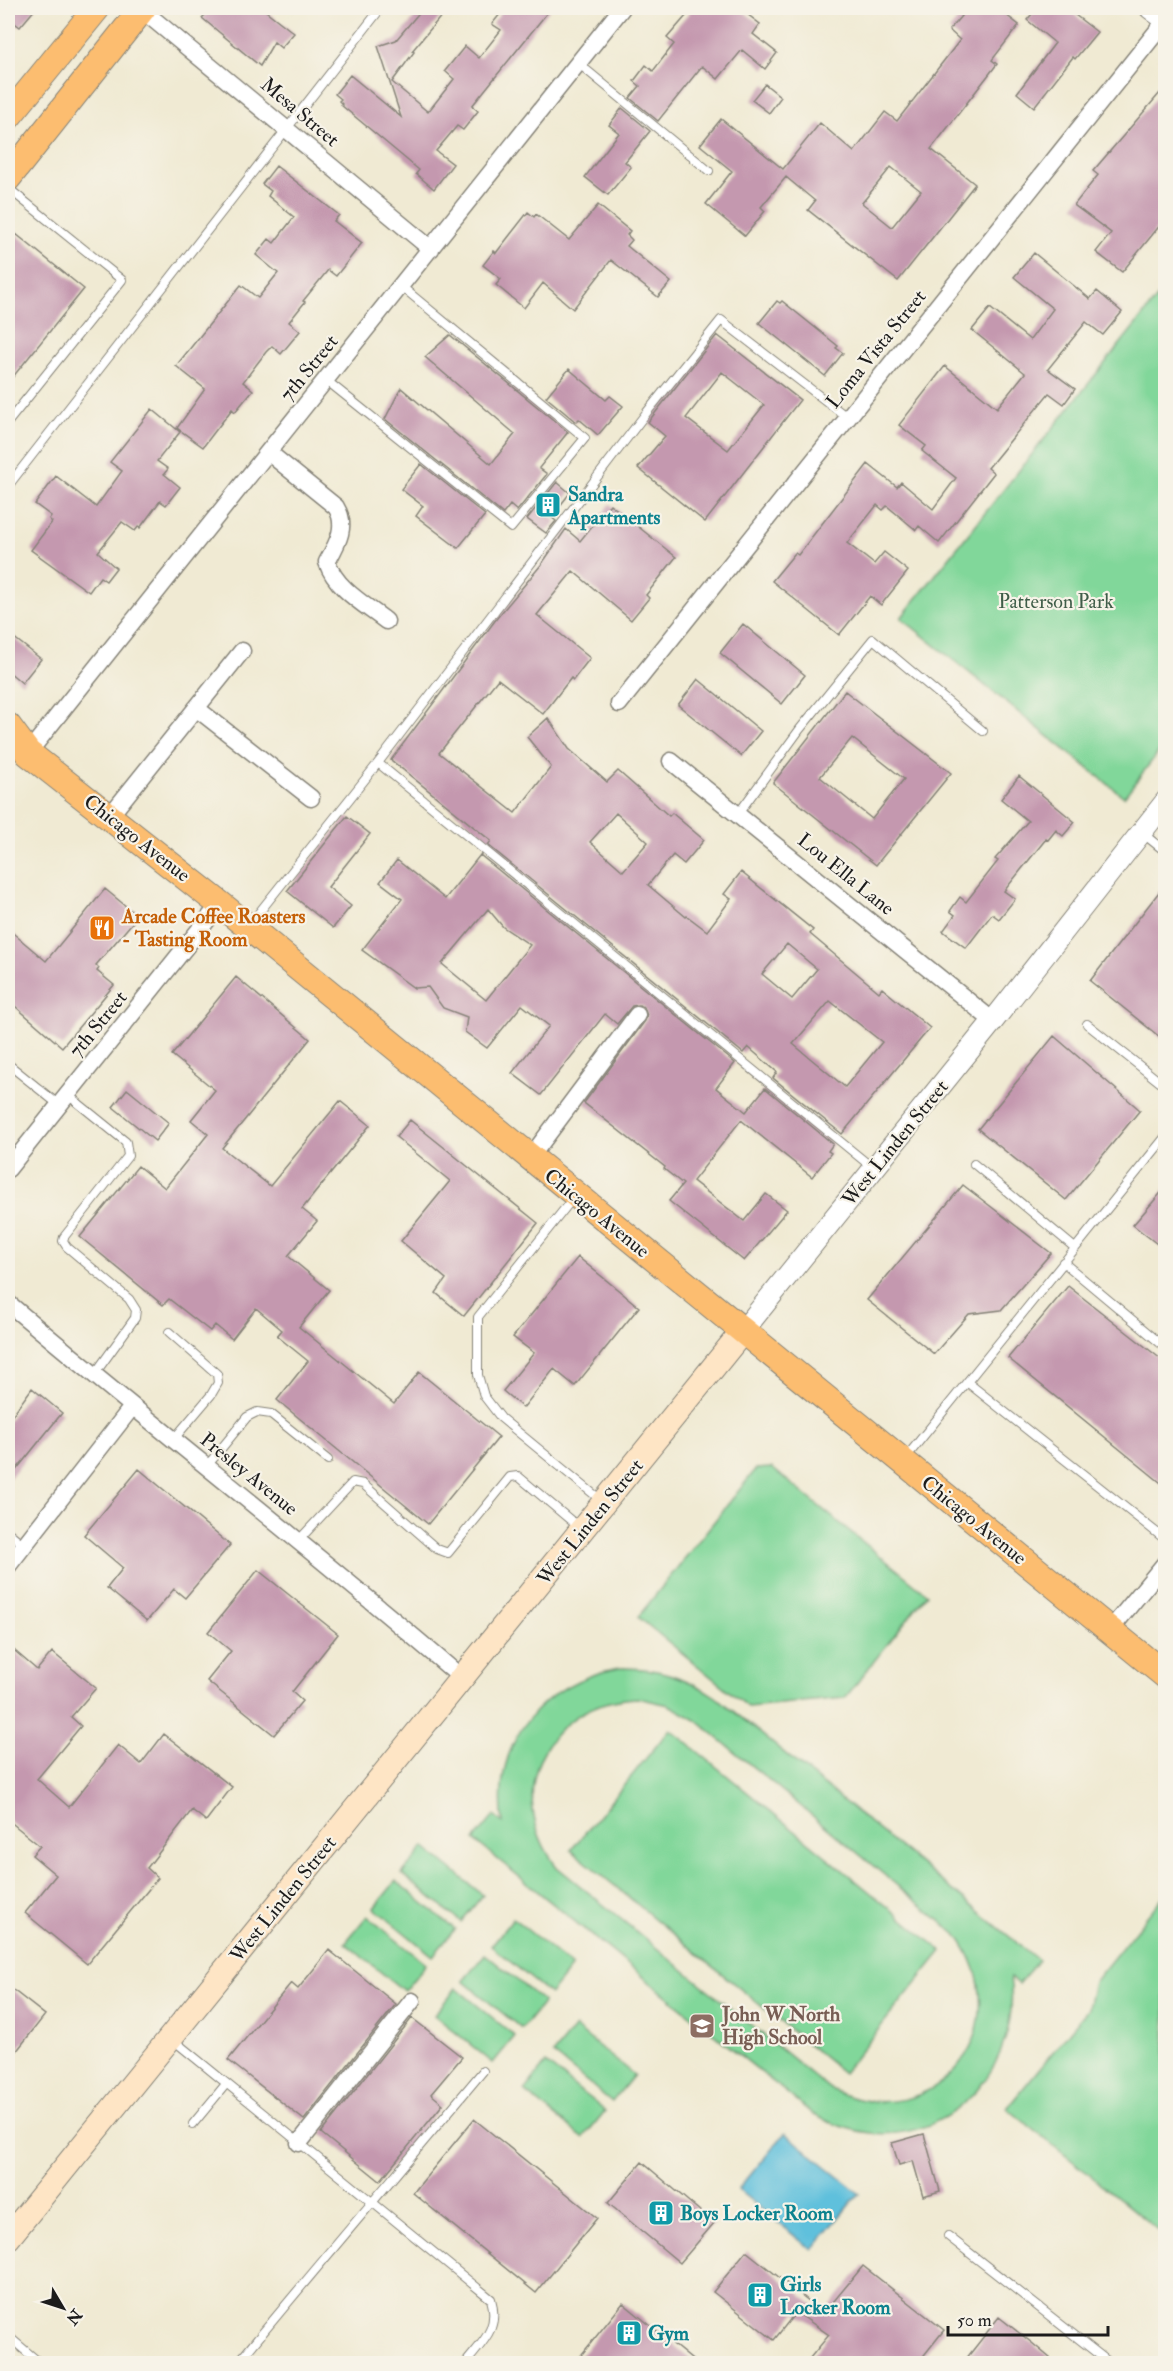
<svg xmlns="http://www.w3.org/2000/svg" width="1173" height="2371" font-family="'IM FELL Double Pica',serif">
	<rect width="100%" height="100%" fill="#f7f3e8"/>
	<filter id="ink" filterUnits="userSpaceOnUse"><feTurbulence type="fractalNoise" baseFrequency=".0167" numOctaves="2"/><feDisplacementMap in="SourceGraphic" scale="12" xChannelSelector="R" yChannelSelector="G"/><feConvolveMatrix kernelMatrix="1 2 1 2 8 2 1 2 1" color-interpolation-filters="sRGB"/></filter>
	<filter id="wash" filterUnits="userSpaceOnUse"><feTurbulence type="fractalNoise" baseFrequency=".008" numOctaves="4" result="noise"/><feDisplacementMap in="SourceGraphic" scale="24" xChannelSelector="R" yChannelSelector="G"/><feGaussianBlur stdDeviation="1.35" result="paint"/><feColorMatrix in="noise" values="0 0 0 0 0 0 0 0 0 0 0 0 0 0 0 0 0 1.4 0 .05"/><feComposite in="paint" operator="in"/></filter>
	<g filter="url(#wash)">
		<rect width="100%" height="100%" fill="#f0ead3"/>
		<path fill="#81d79a" stroke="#4e7a5b" stroke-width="1.5" fill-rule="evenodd" d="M1165 288V744L1124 797 901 618Z
			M772 1468 927 1594 845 1698 748 1707 638 1617 756 1469Z
			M619 1668C656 1667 685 1676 716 1697L1038 1960 1019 1984 1010 1977C1022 2060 958 2142 871 2133 850 2131 832 2124 814 2115L474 1840 494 1816 503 1823C492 1741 541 1683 619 1668ZM638 1698 669 1705 696 1720 956 1934C1026 2027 934 2140 830 2089L557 1867C501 1793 545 1701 638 1698Z
			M670 1729 942 1951 843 2073 571 1850Z
			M424 1847 483 1895 461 1922 402 1874Z
			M396 1881 455 1929 433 1956 374 1908Z
			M1165 1894 1166 2231H1159L1007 2108 1088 2009 1094 1982Z
			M367 1916 426 1964 404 1991 345 1943Z
			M513 1918 572 1966 550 1994 491 1946Z
			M485 1954 544 2002 522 2029 463 1981Z
			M456 1988 515 2036 493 2063 434 2015Z
			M575 2027 634 2075 612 2102 553 2054Z
			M546 2063 605 2111 583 2138 524 2091Z"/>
		<path fill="#5ec0dc" stroke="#3d6e7c" stroke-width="1.5" d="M785 2133 859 2193 812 2250 738 2190Z"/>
		<g id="blocks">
			<path fill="#c498af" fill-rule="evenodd" d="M8 8H36L20 27 8 18Z
				M212 8H262L294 33 281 48 274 42 260 66 202 18Z
				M423 8H448L412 51 414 52 392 82 428 112 454 79 445 71 465 46 479 58 501 30 492 24 505 8H551L472 106 478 111 463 130 457 126 436 151 453 164 434 189 416 174 419 170 341 105 342 104 339 101 341 99 335 94 350 75 401 117 378 46 396 40Z
				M693 8H739L760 24 753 34 777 53 765 69 742 50 718 79 702 66 658 121 630 98 640 86 634 81 646 65 653 71 674 44 667 38Z
				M968 8H997L1019 25 992 60 997 64 931 149 975 184 898 281 808 210 815 201 786 177 761 207 765 211 745 236 706 204 732 171 700 145 721 119 783 169 820 123 854 152 885 112 897 121 960 40 949 30ZM891 167 921 191 892 227 862 203Z
				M1037 8H1066L1097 32 1075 59 1073 57 1034 107 1017 93 1055 43 1027 20Z
				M765 84 781 97 769 113 752 100Z
				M1166 86V218L1122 272 1096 252 1111 233 1074 205 1098 175 1093 171Z
				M622 108 650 131 625 162 631 167 608 195 585 177 619 133 609 125Z
				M276 166 339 215 334 221 362 243 336 276 328 270 303 301 305 302 289 322 300 331 281 354 272 346 266 352 243 382 253 390 235 412 232 409 203 447 177 428 205 389 176 366 241 285 258 298 278 273 256 255 269 239 274 243 294 217 268 196 271 191 262 184Z
				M598 205 630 231 627 235 632 240 627 246 671 282 658 297 611 260 573 309 543 283 524 308 496 285 501 279 483 265 494 251 496 253 528 212 534 217 536 214 569 240Z
				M16 234 84 289 8 383V244Z
				M1034 253 1090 299 1097 291 1122 312 1103 335 1086 322 1048 369 1075 389 1064 404 1049 393 988 468 994 473 939 543 919 526 916 530 887 506 883 510 877 505 847 543 874 564 884 552 908 571 881 605 870 596 839 635 772 581 795 553 798 555 868 464 897 487 901 482 933 509 956 478 922 451 926 446 899 425 945 366 997 408 1025 373 972 330 990 308 1030 340 1053 309 1014 277Z
				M777 301 780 303 782 301 838 346 836 348 843 353 825 376 759 323Z
				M450 335 568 432 539 468 547 474 517 511 510 505 503 514 385 419 401 388 491 464 515 434 425 357Z
				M717 335 800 400 705 522 638 468 665 436 648 422ZM722 372 764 405 728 450 686 418Z
				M569 369 606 400 610 396 623 406 598 435 579 419 576 422 546 397Z
				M152 409 180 432 157 461 168 469 164 474 180 487 166 505 160 501 140 528 139 526 135 531 122 522 98 552 116 568 106 581 100 577 89 592 31 550 52 522 49 519 51 516 35 504 56 476 96 507 122 471 110 462Z
				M421 464 485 515 458 548 416 516 423 506 401 489Z
				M557 482 570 493 551 517 556 521 546 533 527 519Z
				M610 504 676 557 646 595 649 598 631 620 573 571 537 615 590 658 573 680 571 678 543 714 498 679 439 753 515 813 551 767 527 737 548 718 569 749 607 782 618 771 669 816 672 813 704 840 684 864 673 855 648 885 686 917 687 916 707 931 731 899 724 894 741 872 813 930 810 934 879 992 882 988 930 1028 842 1134 773 1078 777 1072 748 1047 743 1053 488 845 491 841 391 760 497 618 541 565 566 529 580 541ZM616 813 648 842 623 871 590 842ZM787 944 817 969 792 999 762 974ZM830 1001 882 1042 845 1087 793 1044Z
				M743 624 805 675 782 704 720 653Z
				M8 633 41 659 22 683 8 671Z
				M698 679 761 731 741 756 678 705Z
				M845 691 951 773 876 865 773 783ZM852 738 904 779 872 819 820 777Z
				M1019 776 1075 822 1063 836 1056 830 1048 840 1046 839 1004 891 1015 899 999 919 992 914 966 948 943 931 955 915 950 911 960 897 966 902 998 861 995 859 1028 821 1001 799Z
				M347 816 370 834 328 887 351 906 333 928 287 891Z
				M480 855 735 1063 716 1088 746 1112 765 1088 833 1144 828 1151 831 1153 812 1177 741 1120 693 1181 744 1221 766 1194 787 1210 744 1261 669 1201 683 1184 664 1169 665 1167 584 1103 645 1021 647 1016 644 1007 639 1005 632 1006 617 1024 605 1014 541 1095 512 1073 549 1026 522 1005 487 1048 465 1032 467 1017 443 1008 428 987 414 988 362 950 402 899 380 882 397 860 445 899ZM488 909 503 927 530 945 486 1000 442 964Z
				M1166 883V1042L1090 981Z
				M105 889 138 916 96 965 99 968 97 971 114 985 62 1047 8 1000V929L46 961Z
				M236 977 310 1039 222 1148 270 1186 340 1101 370 1125 302 1209 317 1221 288 1256 329 1290 299 1327 394 1404 419 1372 499 1437 428 1524 277 1400 308 1361 277 1336 282 1330 256 1308 232 1339 215 1325 210 1331 169 1299 163 1305 80 1237 138 1166 165 1188 208 1134 191 1120 215 1090 172 1055Z
				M1054 1036 1140 1110 1066 1200 978 1129Z
				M127 1089 169 1123 155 1141 113 1107Z
				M410 1120 538 1223 464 1316 436 1293 446 1279 401 1241 450 1181 396 1137Z
				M963 1185 1051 1253 1001 1310 969 1314 934 1354 867 1300Z
				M1166 1187V1251L1133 1225Z
				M578 1257 639 1307 575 1386 554 1369 523 1408 503 1391 534 1353 513 1337Z
				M1068 1286 1166 1363V1487L1008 1358Z
				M32 1388 62 1413 8 1480V1421Z
				M139 1469 230 1545 185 1598 174 1589 147 1621 107 1588 123 1568 84 1535Z
				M258 1570 338 1634 292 1692 302 1701 274 1735 207 1681 231 1651 208 1632Z
				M8 1645 37 1670 52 1652 96 1688 71 1717 81 1726 37 1779 69 1807 118 1745 141 1764 164 1734 232 1787 206 1821 192 1810 147 1868 158 1878 87 1964 25 1913 56 1875 32 1855 40 1846 8 1820Z
				M329 1950 396 2004 304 2120 228 2060 291 1983 298 1989Z
				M8 1986 45 2015 8 2062Z
				M412 2018 462 2057 431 2094 443 2104 380 2181 321 2133Z
				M474 2119 597 2218 536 2293 413 2193Z
				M924 2134 940 2191 923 2196 913 2161 899 2165 892 2143Z
				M642 2162 714 2223 680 2263 608 2203Z
				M746 2251 824 2313 863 2266 944 2330 917 2364H805L829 2335 796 2312 774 2340 713 2292Z
				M623 2303 697 2364H574Z
				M999 2317 1032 2343 1057 2364H962Z"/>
		</g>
	</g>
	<g filter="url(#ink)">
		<use href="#blocks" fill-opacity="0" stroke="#868378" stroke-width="1.5"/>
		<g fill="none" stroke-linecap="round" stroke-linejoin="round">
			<g stroke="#868378" stroke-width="10">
				<path id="service" d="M578 63 709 171
					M8 188 122 280 8 422
					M326 380 511 528 585 438 401 286
					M8 486 381 8
					M378 763 874 1169
					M738 814 800 729 873 639 983 731
					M1141 832 1166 852
					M250 924 378 763 647 412 721 320 848 418
					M1087 1024 1166 1087
					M8 1064 59 1105
					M68 1095 126 1142 128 1156 64 1237 63 1241 67 1247 129 1299 136 1310 135 1318 94 1375
					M974 1164 1075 1248
					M574 1197 478 1317V1375L484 1396 501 1418 602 1501
					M1063 1262 1166 1348
					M169 1332 217 1374 218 1383 211 1395 173 1440
					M967 1382 1166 1540
					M904 1460 1166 1136
					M207 1466 247 1417 257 1412 271 1414 328 1460
					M8 1532 24 1545
					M298 1541 353 1482 363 1484 437 1549 448 1553 510 1477 518 1476 581 1529
					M172 2039 491 2299C500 2329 482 2342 465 2364
					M193 2124 226 2084
					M948 2236 1111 2364
					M8 2336 41 2364
					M237 2364C318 2265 401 2169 483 2071"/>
			</g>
			<g stroke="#868378" stroke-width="19">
				<path id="minor" d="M141 9 431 249
					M268 452 336 507C348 526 337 544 327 562 336 589 364 604 386 621
					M619 704 1166 20
					M196 708 311 798
					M28 753 622 8
					M671 761 993 1021
					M109 817 242 651
					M530 1158 637 1015
					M8 1169 220 904
					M8 1303C158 1430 314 1550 463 1679
					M8 1566 132 1407
					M1110 1630 1166 1562
					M299 2143 412 2001"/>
			</g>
			<g stroke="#868378" stroke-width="23">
				<path id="tertiary" d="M1150 8 1166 20
					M742 1332 993 1021 1166 801"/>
			</g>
			<g stroke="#868378" stroke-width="26">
				<path id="secondary" d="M8 2238 742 1332"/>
			</g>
			<g stroke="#868378" stroke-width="28">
				<path id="primary" d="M8 117 97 8
					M8 178 143 8
					M8 726 28 753 220 904 1166 1676"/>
			</g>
			<use href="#service" stroke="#fff" stroke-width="8"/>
			<use href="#minor" stroke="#fff" stroke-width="16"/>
			<use href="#tertiary" stroke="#fff" stroke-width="21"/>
			<use href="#secondary" stroke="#fee5c5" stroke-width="24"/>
			<use href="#primary" stroke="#fcbd6f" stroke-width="26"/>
		</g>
	</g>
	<defs>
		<g id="building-square" transform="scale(1.35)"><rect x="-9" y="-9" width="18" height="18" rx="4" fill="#0f9aa8" stroke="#f7f3e8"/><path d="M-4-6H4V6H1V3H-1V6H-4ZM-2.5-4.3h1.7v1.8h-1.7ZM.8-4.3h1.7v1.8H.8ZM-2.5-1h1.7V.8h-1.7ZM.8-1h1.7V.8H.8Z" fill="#fff"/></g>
		<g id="restaurant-square" transform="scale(1.35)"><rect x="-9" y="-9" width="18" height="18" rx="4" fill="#e8710a" stroke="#f7f3e8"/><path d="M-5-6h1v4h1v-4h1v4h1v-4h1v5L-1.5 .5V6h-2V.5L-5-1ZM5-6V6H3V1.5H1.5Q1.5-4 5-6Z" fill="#fff"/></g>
		<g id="school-square" transform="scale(1.35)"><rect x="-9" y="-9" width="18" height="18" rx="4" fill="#8d6e63" stroke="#f7f3e8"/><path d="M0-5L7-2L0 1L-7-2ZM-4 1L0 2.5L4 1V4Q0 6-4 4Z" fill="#fff"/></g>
	</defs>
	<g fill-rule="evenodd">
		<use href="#building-square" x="548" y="505"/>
		<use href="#restaurant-square" x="102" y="928"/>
		<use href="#school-square" x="702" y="2026"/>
		<use href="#building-square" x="661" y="2213"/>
		<use href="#building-square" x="760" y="2295"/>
		<use href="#building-square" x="629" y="2333"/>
	</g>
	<g text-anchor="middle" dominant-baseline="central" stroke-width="4.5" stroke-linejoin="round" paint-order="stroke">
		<g font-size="20" fill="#1c1c1c" stroke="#f7f3e8">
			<text transform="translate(300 112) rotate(40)">Mesa Street</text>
			<text transform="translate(876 349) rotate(-51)">Loma Vista Street</text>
			<text transform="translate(309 368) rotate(-51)">7th Street</text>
			<text transform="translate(137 838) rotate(38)">Chicago Avenue</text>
			<text transform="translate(846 874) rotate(39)">Lou Ella Lane</text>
			<text transform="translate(98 1024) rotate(-51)">7th Street</text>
			<text transform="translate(895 1143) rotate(-51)">West Linden Street</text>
			<text transform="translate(597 1213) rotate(39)">Chicago Avenue</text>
			<text transform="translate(249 1474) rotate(39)">Presley Avenue</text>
			<text transform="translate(974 1520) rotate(39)">Chicago Avenue</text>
			<text transform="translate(590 1522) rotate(-51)">West Linden Street</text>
			<text transform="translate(283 1899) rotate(-51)">West Linden Street</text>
		</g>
		<g font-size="20" font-weight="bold" fill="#0d838f" stroke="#f7f3e8" text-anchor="start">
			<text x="568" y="494">Sandra<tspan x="568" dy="23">Apartments</tspan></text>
			<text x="680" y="2213">Boys Locker Room</text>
			<text x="780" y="2284">Girls<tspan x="780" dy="23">Locker Room</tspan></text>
			<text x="648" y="2333">Gym</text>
		</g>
		<g font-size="20" fill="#3f5d48" stroke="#f7f3e8">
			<text x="1056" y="601">Patterson Park</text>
		</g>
		<g font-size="20" font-weight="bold" fill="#c56008" stroke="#f7f3e8" text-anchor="start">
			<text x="122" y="916">Arcade Coffee Roasters<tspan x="122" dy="23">- Tasting Room</tspan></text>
		</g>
		<g font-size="20" font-weight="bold" fill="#785e54" stroke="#f7f3e8" text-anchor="start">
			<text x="722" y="2014">John W North<tspan x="722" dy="23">High School</tspan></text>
		</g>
	</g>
	<rect width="1173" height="2371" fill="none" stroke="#f7f3e8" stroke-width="30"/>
	<g transform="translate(63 2308) rotate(129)" stroke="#f7f3e8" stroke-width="4.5" paint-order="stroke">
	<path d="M0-4.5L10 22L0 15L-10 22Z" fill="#1c1c1c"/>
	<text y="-9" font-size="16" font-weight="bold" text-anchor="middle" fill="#1c1c1c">N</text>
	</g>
	<path d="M948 2326v9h160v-9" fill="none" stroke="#1c1c1c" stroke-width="3"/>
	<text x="957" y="2326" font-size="18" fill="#1c1c1c" stroke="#f7f3e8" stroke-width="4.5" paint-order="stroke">50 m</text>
</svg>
